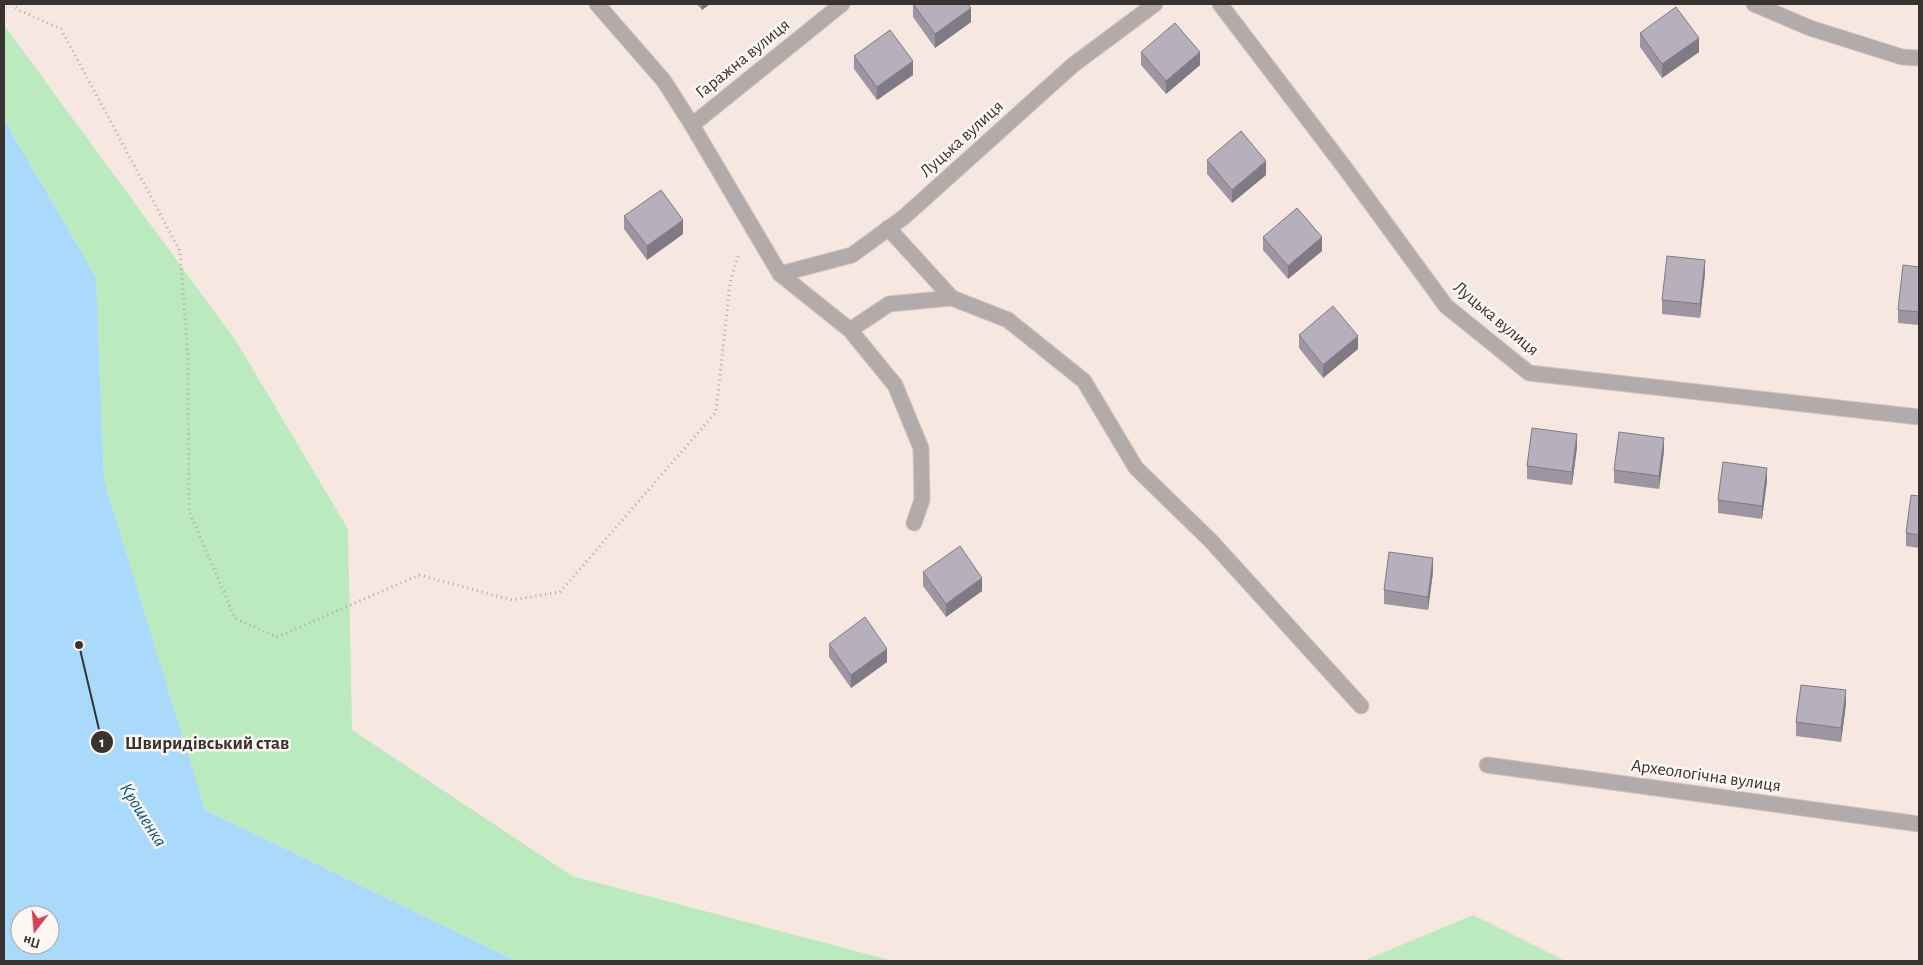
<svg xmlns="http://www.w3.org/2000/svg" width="1923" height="965" font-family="'Alegreya Sans',sans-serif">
	<rect width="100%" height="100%" fill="#f7e7e1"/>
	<path fill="#baeabd" d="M4 25 236 341 348 529 352 730 572 876 893 961H516L205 810 104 480 96 277 4 120Z
		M1473 915 1565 961H1363Z"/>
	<path fill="#a9dafc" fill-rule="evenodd" d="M4 120 96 277 104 480 205 810 516 961H4ZM20 915H50V945H20Z"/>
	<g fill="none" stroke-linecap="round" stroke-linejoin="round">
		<g stroke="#d1c3be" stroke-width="17">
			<path id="service" d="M597 4 664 81 692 125 780 274 850 330 895 385 921 448 922 500 914 523
				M888 228 952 298 1008 320 1084 381 1136 468 1211 541 1361 706
				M850 330 889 304 952 298"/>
		</g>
		<g stroke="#d1c3be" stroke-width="17">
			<path id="minor" d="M1220 4 1345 168 1446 306 1529 373 1919 417
				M1754 4 1810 28 1902 57 1919 58
				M692 125 842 4
				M780 274 852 255 904 217 1073 65 1155 4
				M1487 765 1919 824"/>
		</g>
		<path stroke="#b5a9a4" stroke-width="3" stroke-dasharray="1 4" stroke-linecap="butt" d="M12 4 19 10 61 29 180 251 188 356 189 511 235 618 277 637 419 575 512 600 560 592 716 412 730 283 739 253"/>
		<use href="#service" stroke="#b3abaa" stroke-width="15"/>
		<use href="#minor" stroke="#b3abaa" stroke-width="15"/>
	</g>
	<path fill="#9d96a2" d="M697 4H710L702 10Z
		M913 4 971 22 935 48 913 17Z
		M1640 33 1699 52 1662 78 1640 47Z
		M1141 52 1200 65 1166 94 1141 65Z
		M854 56 913 75 877 100 854 69Z
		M1207 160 1266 175 1232 203 1207 174Z
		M624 216 683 234 647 260 624 229Z
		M1263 237 1322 251 1288 279 1263 250Z
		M1919 267V325L1898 323V310Z
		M1705 273 1700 318 1662 314V300Z
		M1299 335 1358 349 1323 378 1299 348Z
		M1577 447 1572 485 1527 479V466Z
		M1664 451 1659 489 1614 483V470Z
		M1767 481 1762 519 1718 513V500Z
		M1919 496V548L1906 546V533Z
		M923 572 982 591 946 617 923 586Z
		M1433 572 1428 610 1384 604V590Z
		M829 644 887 662 851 688 829 657Z
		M1846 704 1841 742 1796 736V722Z"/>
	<path fill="#7f7a84" d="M702 4H710L702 10Z
		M971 8V22L935 48V34Z
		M1699 38V52L1662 78V64Z
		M1200 52V65L1166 94V81Z
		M913 61V75L877 100V87Z
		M1266 161V175L1232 203V190Z
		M683 220V234L647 260V246Z
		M1322 237V251L1288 279V266Z
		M1705 260V273L1700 318V304Z
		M1358 336V349L1323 378V365Z
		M1577 434V447L1572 485V472Z
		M1664 438V451L1659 489V476Z
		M1767 468V481L1762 519V506Z
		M1433 558V572L1428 610V597Z
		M982 578V591L946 617V604Z
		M887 649V662L851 688V675Z
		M1846 690V704L1841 742V728Z"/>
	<path fill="#b6afbc" stroke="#7f7a84" d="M913 4H968L971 8 935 34Z
		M1676 7 1699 38 1662 64 1640 33Z
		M1175 23 1200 52 1166 81 1141 52Z
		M890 30 913 61 877 87 854 56Z
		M1241 131 1266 161 1232 190 1207 160Z
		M661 190 683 220 647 246 624 216Z
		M1297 208 1322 237 1288 266 1263 237Z
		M1667 256 1705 260 1700 304 1662 300Z
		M1903 265 1919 267V312L1898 310Z
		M1333 306 1358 336 1323 365 1299 335Z
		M1532 428 1577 434 1572 472 1527 466Z
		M1619 432 1664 438 1659 476 1614 470Z
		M1723 462 1767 468 1762 506 1718 500Z
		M1911 495 1919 496V535L1906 533Z
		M960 546 982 578 946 604 923 572Z
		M1389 552 1433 558 1428 597 1384 590Z
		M865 617 887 649 851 675 829 644Z
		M1801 685 1846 690 1841 728 1796 722Z"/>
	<g text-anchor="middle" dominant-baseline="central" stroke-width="5" stroke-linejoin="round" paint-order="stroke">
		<g font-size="18" fill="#383230" stroke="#fdf7f4">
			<text transform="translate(743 59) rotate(-39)">Гаражна вулиця</text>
			<text transform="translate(962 139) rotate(-42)">Луцька вулиця</text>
			<text transform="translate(1496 319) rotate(40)">Луцька вулиця</text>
			<text transform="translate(1706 776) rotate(8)">Археологічна вулиця</text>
		</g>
		<g font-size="19" font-style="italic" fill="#06557c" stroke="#fdf7f4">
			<text transform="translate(143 815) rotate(58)">Крошенка</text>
		</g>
	</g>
	<path fill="none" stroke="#383230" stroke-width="2" d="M79 645L102 742"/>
	<g fill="#383230" stroke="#fdf7f4" stroke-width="2">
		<circle cx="79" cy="645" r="5"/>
		<circle cx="102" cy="742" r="12"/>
	</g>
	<g font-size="15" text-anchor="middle" font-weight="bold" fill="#fff">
		<text x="102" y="747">1</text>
	</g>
	<g font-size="19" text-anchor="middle" font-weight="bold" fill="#383230" stroke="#fdf7f4" stroke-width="5" stroke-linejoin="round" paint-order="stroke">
		<text x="207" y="749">Швиридівський став</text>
	</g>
	<rect width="1923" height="965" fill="none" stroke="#383230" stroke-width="10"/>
	<g transform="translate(35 930) rotate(196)"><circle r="24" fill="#fdf7f4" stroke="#aea8a6"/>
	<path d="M0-4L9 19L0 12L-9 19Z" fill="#d44456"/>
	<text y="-8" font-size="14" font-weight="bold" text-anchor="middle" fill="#383230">Пн</text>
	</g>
</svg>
